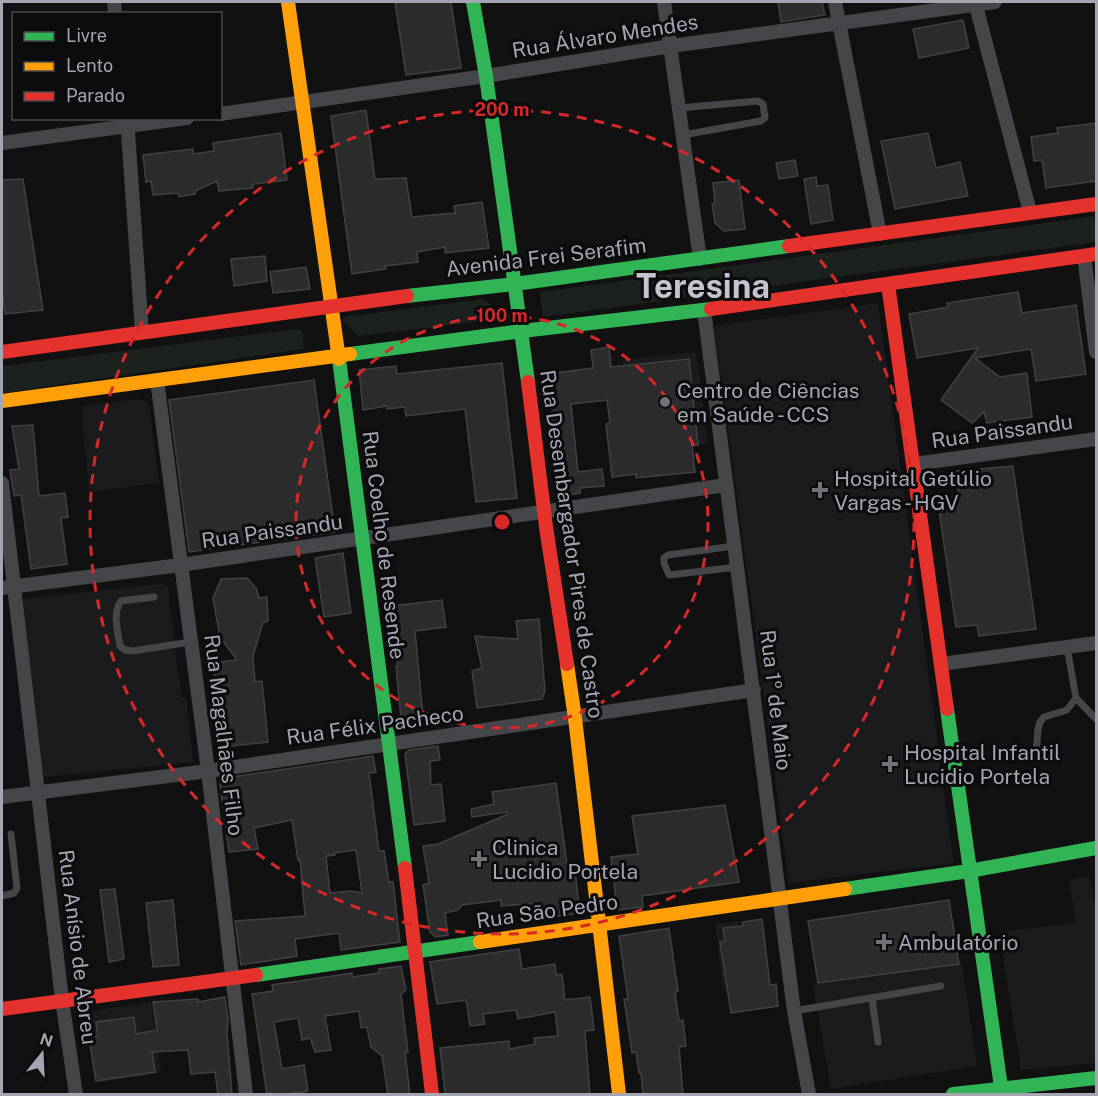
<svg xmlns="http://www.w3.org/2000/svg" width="1098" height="1096" font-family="'Public Sans',sans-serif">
	<rect width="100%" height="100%" fill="#111"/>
	<path fill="#1b1b1d" d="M878 303 954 863 789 883 714 326Z
		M696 352 708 444 633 453 623 360Z
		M137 399 146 401 149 405 159 483 89 492 81 406Z
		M162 584 168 587 181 697H186L193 762 42 777 23 599Z
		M1089 876 1096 907V1063L1021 1070 999 932 1076 923 1069 880Z
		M949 900 958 963H962L977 1066 831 1089 813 984 818 983 809 921Z
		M738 921 746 988 723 990 715 924Z
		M151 1002 161 1073 95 1083 84 1012Z"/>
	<path fill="#1b211d" d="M1096 216V242L543 317 540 292Z
		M482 299 490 304 499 319 359 336 344 322 343 317Z
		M296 329 302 331 304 349 2 393V366Z"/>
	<path fill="#2c2c2c" stroke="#414144" stroke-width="1.5" fill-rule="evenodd" d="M395 2H451L461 68 406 75Z
		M778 2H822L825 15 781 22Z
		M963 20 969 48 919 58 913 29Z
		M366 110 375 179 406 178 412 217 455 213 454 206 482 202 489 248 445 253V247L417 252 418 262 385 266 386 269 352 274 331 116Z
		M1096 123V181L1046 188 1042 160 1034 161 1031 137 1058 133 1057 128Z
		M281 133 287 180 253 184V188L219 191 217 181 197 190 195 194 179 197 178 193 153 195 151 181 146 182 143 155 193 149V154L214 151 213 143Z
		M928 133 936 168 960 162 968 196 895 209 881 141Z
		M795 160 798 176 779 179 776 163Z
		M816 177 817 186 828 185 833 220 811 224 804 179Z
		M23 179 43 310 5 314 2 290V180Z
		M739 180 745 229 724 231 715 223 712 204H715L713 183Z
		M265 256 267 281 234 286 231 259Z
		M306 267 310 289 273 293 270 272Z
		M1018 292 1022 313 1076 305 1086 374 1036 381 1031 349 975 358 1000 377 1027 373 1032 417 987 423 984 412 972 423 941 400 978 348 917 358 909 314 948 307 947 303Z
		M609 347 611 367 689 359 698 445 692 446 695 472 636 478V474L612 477 606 424 610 423 607 400 571 404 578 472 602 469 604 486 580 488V493L568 495 567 482 555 483 551 449 560 448 557 423 553 424 552 412H554L548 374 593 368 591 350Z
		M502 363 517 498 476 502 465 409 406 416 405 407 387 409V406L363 410 359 370 396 366 397 374Z
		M314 380 335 532 189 552 169 400Z
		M33 425 39 496 65 493 68 517 61 518 67 564 31 569 21 495 14 496 10 470 19 469 12 426Z
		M1013 466 1036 629 979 636 977 625 956 627 938 503 959 500 957 471Z
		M343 553 351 613 324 617 315 558Z
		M247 578 256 588 259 598 267 597 268 621 263 623 253 656 255 682 262 681 268 742 224 747 222 723 215 724 211 680 215 679 213 663 237 660 220 637 213 598 221 579Z
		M442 600 446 627 415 631 424 726 402 729 396 666H398L392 636H396L392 606Z
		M539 619 545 691 542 699 477 708 472 671 482 668 475 636 518 639 516 621Z
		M438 746 440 760 430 761 431 785 441 784 445 821 414 825 405 754 409 750Z
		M373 756 376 772 369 773 379 851H384L389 882H393L400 942 341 950 339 933 295 939 297 956 241 965 235 921 305 916 300 859 298 860 292 820 254 828 258 849 229 852 220 784 232 781V777ZM356 850 362 893 351 891 330 893 326 856 335 855 334 853Z
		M556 783 567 864 574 863 580 913 544 918 542 903 501 906V900L462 905 458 910 445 913 448 935 435 937 430 932 423 885 429 883 423 846 438 844 508 814 507 812 472 817 471 809 494 804 492 792Z
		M725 805 739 882 642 896 643 907 617 910 611 857 638 854 632 816Z
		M115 889 124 959 109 962 100 890Z
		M173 900 179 965 153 967 146 903Z
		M949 900 959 964 818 983 808 921Z
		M762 919 770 985 776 984 778 1006 731 1013 720 942 725 941 723 928 743 926 742 922Z
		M669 928 678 991 675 992 679 1021 683 1020 686 1046 679 1047 683 1095H643L641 1073H639L636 1052 632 1053 624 999H628L619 936Z
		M519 949 522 969 555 964 556 975 562 974 565 1000 590 997 594 1030 585 1031 590 1095 445 1094 440 1048 509 1041 510 1049 535 1044 534 1038 558 1036 555 1012 518 1019 516 1010 483 1014 485 1024 470 1026 466 1000 437 1004 430 962Z
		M401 966 406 990 401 994 408 1052H405L410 1095H388L382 1056 371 1047 367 1027 361 1028 359 1011 325 1016 331 1050 315 1052 310 1038 302 1040 298 1018 274 1022 282 1069 304 1065 308 1091 285 1095H267L252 994 273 991 272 985 352 973V977L379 973V969Z
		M225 997 228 1020 227 1033 232 1095H218L215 1072 191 1074 188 1050 152 1052 155 1072 96 1081 89 1038 98 1036 96 1022 134 1017 136 1034 157 1030 153 1002 198 999V1002Z"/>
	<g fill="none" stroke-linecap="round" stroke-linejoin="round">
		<path stroke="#45464a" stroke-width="7" d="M679 108 758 101 763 104 765 118 761 121 683 135
			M734 546 668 555 664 558V563L669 575 737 567
			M154 597 121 601C112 613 118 632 120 646L125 650 133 651 190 642
			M1067 647 1076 698 1096 719
			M1036 755 1038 729 1040 722 1044 717 1067 710 1076 698
			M2 896 14 893 17 888 11 834
			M872 998 878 1042
			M794 1011 941 986"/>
		<path stroke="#45464a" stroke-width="14" d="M114 2 115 14
			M664 2 700 259
			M835 2 880 234
			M975 2 1030 212
			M220 114 486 76 671 46 995 2
			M127 118 142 332
			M2 143 187 118
			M1084 256 1096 352
			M704 310 794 1011 809 1094
			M157 380 208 771 246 1094
			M914 464 1096 439
			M2 483 62 1000 76 1094
			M2 588 180 565 726 485
			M941 664 1096 643
			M2 797 208 771 754 690"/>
		<path stroke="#30b455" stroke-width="14" d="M473 2 486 76 528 382
			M407 296 515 284 789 246
			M350 354 522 331 711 309
			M339 359 405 868
			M947 709 1002 1094
			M845 889 969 871 1096 848
			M256 975 480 942
			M953 1094 1096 1078"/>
		<path stroke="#ff9f0a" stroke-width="14" d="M288 2 339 359
			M2 401 350 354
			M567 664 575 718 619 1094
			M480 942 845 889"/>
		<path stroke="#e5322d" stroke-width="14" d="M789 246 1096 204
			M888 284 947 709
			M711 309 1096 254
			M2 352 407 296
			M528 382 546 527 567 664
			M405 868 432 1094
			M2 1009 256 975"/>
	</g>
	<g fill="none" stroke="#d62828" stroke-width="3" stroke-dasharray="10 8">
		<circle cx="502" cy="522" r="206"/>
		<circle cx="502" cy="522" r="412"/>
	</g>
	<g fill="#707179" stroke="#0c0b0d" stroke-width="2">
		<circle cx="665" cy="402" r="6"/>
		<path d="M817 481h6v6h6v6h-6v6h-6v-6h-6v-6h6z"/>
		<path d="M887 755h6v6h6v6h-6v6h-6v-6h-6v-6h6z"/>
		<path d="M476 850h6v6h6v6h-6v6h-6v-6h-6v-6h6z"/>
		<path d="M881 933h6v6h6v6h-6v6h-6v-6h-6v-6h6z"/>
	</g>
	<g text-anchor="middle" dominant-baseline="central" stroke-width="6" stroke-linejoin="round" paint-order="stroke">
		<g font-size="21" fill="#a3a5b1" stroke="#0c0b0d">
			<text transform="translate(605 36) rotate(-9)">Rua Álvaro Mendes</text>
			<text transform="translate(546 257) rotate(-7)">Avenida Frei Serafim</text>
			<text transform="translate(1002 431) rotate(-8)">Rua Paissandu</text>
			<text transform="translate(272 531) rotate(-8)">Rua Paissandu</text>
			<text transform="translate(572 544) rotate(82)">Rua Desembargador Pires de Castro</text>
			<text transform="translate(384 545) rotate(83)">Rua Coelho de Resende</text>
			<text transform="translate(776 700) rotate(83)">Rua 1º de Maio</text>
			<text transform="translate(375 725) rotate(-8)">Rua Félix Pacheco</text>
			<text transform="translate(224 735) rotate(83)">Rua Magalhães Filho</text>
			<text transform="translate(547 911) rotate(-8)">Rua São Pedro</text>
			<text transform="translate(78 947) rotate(83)">Rua Anísio de Abreu</text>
		</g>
		<g font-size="21" fill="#a3a5b1" stroke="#0c0b0d" text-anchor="start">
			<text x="677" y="390">Centro de Ciências<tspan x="677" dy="24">em Saúde - CCS</tspan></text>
			<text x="834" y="478">Hospital Getúlio<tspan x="834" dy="24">Vargas - HGV</tspan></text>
			<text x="904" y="752">Hospital Infantil<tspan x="904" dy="24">Lucidio Portela</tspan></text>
			<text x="492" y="847">Clinica<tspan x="492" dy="24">Lucidio Portela</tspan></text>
			<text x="898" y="942">Ambulatório</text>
		</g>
		<g font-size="33" font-weight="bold" fill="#c3c4ce" stroke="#0c0b0d">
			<text x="703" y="286">Teresina</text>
		</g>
	</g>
	<circle cx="502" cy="522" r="9" fill="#d62828" stroke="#0c0b0d" stroke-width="3"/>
	<g font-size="18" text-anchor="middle" font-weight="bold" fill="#d62828" stroke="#0c0b0d" stroke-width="6" stroke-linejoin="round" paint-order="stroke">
		<text x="502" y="116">200 m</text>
		<text x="502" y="322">100 m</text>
	</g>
	<rect width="1098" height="1096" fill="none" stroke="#a3a5b1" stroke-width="6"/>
	<rect x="12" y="12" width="210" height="108" fill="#0c0b0d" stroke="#48494f" stroke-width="1.5"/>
	<rect x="24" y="32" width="30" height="9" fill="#30b455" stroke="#48494f" stroke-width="1.5"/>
	<text x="66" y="42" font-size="18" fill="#a3a5b1">Livre</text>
	<rect x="24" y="62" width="30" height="9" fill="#ff9f0a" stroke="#48494f" stroke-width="1.5"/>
	<text x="66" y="72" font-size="18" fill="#a3a5b1">Lento</text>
	<rect x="24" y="92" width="30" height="9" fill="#e5322d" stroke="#48494f" stroke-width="1.5"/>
	<text x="66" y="102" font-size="18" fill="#a3a5b1">Parado</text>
	<g transform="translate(42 1054) rotate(18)" stroke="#0c0b0d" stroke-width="4.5" paint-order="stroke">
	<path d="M0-4.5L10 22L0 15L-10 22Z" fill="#a3a5b1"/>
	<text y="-9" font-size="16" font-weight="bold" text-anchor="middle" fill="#a3a5b1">N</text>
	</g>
</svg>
